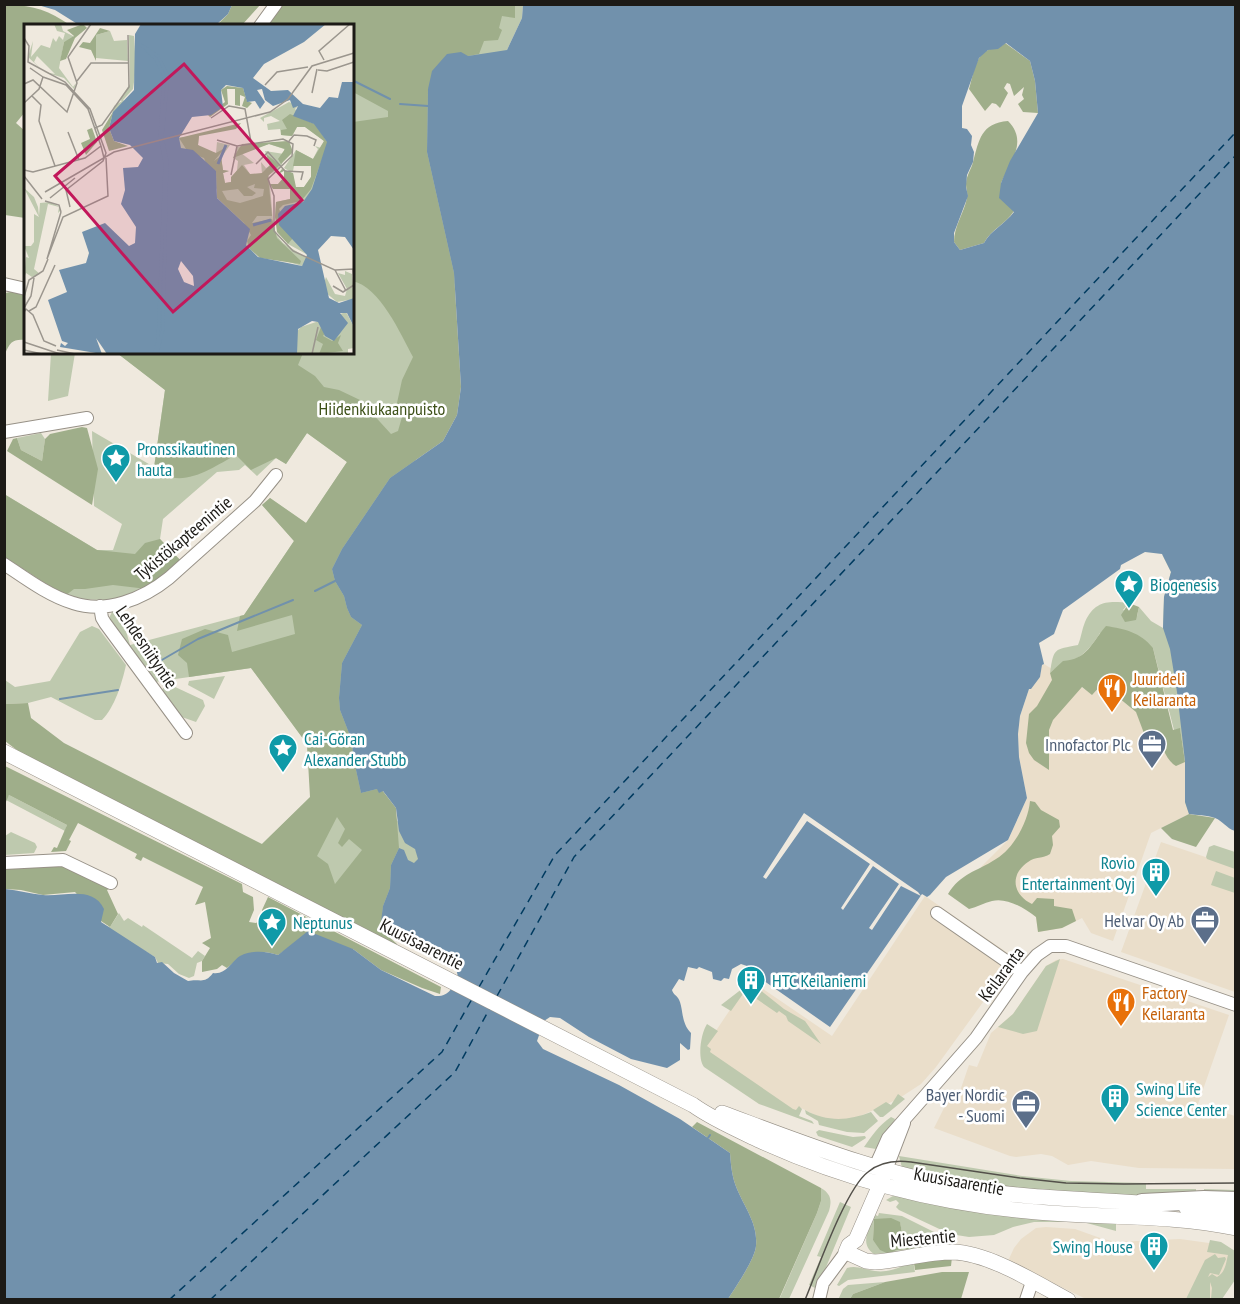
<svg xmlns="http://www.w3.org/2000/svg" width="1240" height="1304" font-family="'PT Sans Narrow',sans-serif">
	<rect width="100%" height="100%" fill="#efe9de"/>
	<path fill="#eadeca" d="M1044 664 1092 694 1102 684 1136 712 1185 762V793L1189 814 1151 833 1113 941 1091 933 1082 918 1062 928 1038 932 1036 917 981 867 1008 840 1027 798 1019 757 1018 734 1020 716 1029 689 1040 677 1042 665Z
		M1161 842 1235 867V992L1121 952Z
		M925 896 1015 958 936 1067 921 1084 898 1099 856 1118 845 1120 821 1118 799 1107 795 1113 703 1050 750 980 832 1036Z
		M1063 959 1229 1015 1198 1104 1235 1116V1169L1139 1168 1091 1161 1068 1165 1052 1156 1041 1154 1016 1157 1010 1156 934 1128 952 1092 959 1094 969 1065 977 1067 991 1033 1013 1014 1046 966 1056 960Z
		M1046 1227 1075 1229 1103 1239 1117 1242 1180 1239 1209 1243 1232 1254 1219 1299H1086L1008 1261 1014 1248 1021 1239 1036 1228Z"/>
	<path fill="#bec9ae" d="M281 5H523L522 18 507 50 378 628 377 789 415 848 419 859 407 939 403 940 381 922 382 906 335 884 262 844 311 797 307 744 251 668 155 682 109 618 112 612 120 610 130 645 244 615 294 541 262 505 270 498 306 523 347 462 307 433 286 464 276 458 257 476 245 465 239 470 217 472 163 519 160 539 181 561 147 589 111 600H101L80 599 65 596 5 557 4 494 97 550H113L122 524 94 506 92 431 154 467 165 390 117 353 352 352V26Z
		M51 353H75L68 396 48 401Z
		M41 433 45 439 42 461 21 450 17 438Z
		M1162 554 1184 584 1189 814 1185 802V762L1180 729 1174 730 1153 648 1100 633C1093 644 1084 656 1072 661 1063 665 1057 666 1050 673 1054 647 1054 650 1078 645 1081 638 1082 629 1085 622 1095 600 1109 601 1129 603L1123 610 1137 616 1139 607 1151 621 1163 628 1164 597 1171 572Z
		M92 626 99 629 126 665C122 683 115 707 102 720H95L51 697 28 703 5 704V680L15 687 50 681 80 632Z
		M225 676 214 699 188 685 189 681Z
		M173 686 203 700 205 706 196 722 179 716 161 692 163 688Z
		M9 795 67 825 65 831 6 800Z
		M11 832 35 843 37 847 34 853 5 855V836Z
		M1214 845 1235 852V869L1207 859 1206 857 1209 847Z
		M1216 871 1235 878V893L1211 885Z
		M5 889 110 927 119 913 124 921 128 918 142 927 143 925 192 958 198 951 205 956 202 961 197 963 194 976 189 978 179 974 168 964 158 963 155 957 140 948Z
		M1060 959 1037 1031 1023 1034 998 1027 1013 1014 1046 966Z
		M747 985H754L784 1009 805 1021 821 1044 788 1021 786 1016 779 1011 777 1013 745 991 731 1011 721 1005Z
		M707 1024 718 1031 707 1046 711 1049 710 1052 793 1109 796 1110 799 1106 802 1109 799 1116 812 1121 814 1124 759 1104 704 1067C697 1058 701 1033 707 1024Z
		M898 1094 905 1099 883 1117H880L873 1110 886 1102 891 1105Z
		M805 1110C827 1122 848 1121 871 1112L878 1121 864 1133 847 1132 819 1125 818 1121 806 1114Z
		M891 1117 895 1119 894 1121 876 1149 864 1147C871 1137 879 1125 891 1117Z
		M819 1130 853 1137 865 1136 866 1138 852 1147 818 1136 816 1132Z
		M899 1156 1022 1176 1071 1181 1146 1183V1189H1196V1192H1204V1189L1235 1190V1197H1144L989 1187 902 1168Z
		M821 1188C831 1194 832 1200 829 1211L789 1299 779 1300 817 1213 821 1201Z
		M893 1196 1116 1221V1231L1083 1222H1034L1013 1227 994 1235 969 1237 950 1234 899 1210 896 1207 899 1203 896 1200 890 1202 886 1200Z
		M840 1202 851 1207 817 1289 809 1285 821 1257 817 1256Z
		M879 1213 902 1216 948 1239 924 1242 913 1241 903 1237 900 1223 874 1219 873 1240 896 1250 909 1251 874 1254C859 1244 869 1228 875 1215L878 1216Z
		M1210 1240 1221 1242 1235 1251V1280L1222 1299H1211L1212 1288 1210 1282V1299H1186L1205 1260 1215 1254 1218 1258 1225 1257 1226 1259 1219 1275 1210 1273 1208 1277 1212 1274 1217 1277C1226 1272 1226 1262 1228 1255L1207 1252Z
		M913 1261 915 1272 848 1280 839 1286 837 1285 847 1268C857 1265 865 1270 875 1271 889 1273 901 1267 913 1261Z
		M885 1282 853 1294 850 1299 838 1300 843 1289 848 1285Z"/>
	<path fill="#9fae8a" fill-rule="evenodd" d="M4 5C31 4 48 10 70 25L26 26 25 112 16 123 25 131V218L5 215Z
		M232 5H260L242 25 216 26 228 14Z
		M281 5H515V18L502 16 499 28 502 30 498 40 484 41 479 54 468 56 428 89 427 152 454 273 461 387 457 415 443 441 390 478 342 549 332 569 335 581 344 596 347 608 351 617 362 625 342 663 339 698 340 710 352 741 353 756 361 793 377 789 382 790 396 808 399 848 391 865 390 888 383 906 381 930 397 944 396 948 22 754 5 741V704L28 703 31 718 64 743 262 844 310 797 307 744 251 668 189 677 187 663 178 655 182 639 205 629 228 635 232 652 295 634 292 615 237 631 240 616 244 615 294 541 262 505 270 498 306 523 347 462 307 433 286 464 276 458 251 470 236 455C211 468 180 492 154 468L165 390 117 353H303L298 365 315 376 324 387 339 390 360 400 391 434 398 431 402 417 397 403 402 380 413 357C401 335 380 286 352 281L353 122 388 117V111L353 92 352 26 267 25ZM337 817 345 829 338 843 342 847 349 839 362 850 335 884 328 864 317 856Z
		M1005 43 1030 61 1035 81 1038 113 1023 112 1018 104 1024 99 1022 95 1024 87 1014 96 1010 84 1007 83 1004 88 1008 93 1000 108 996 104 992 103 985 111 969 89C973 77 975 55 988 50 996 46 996 51 1005 43Z
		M1008 121C1028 141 1011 161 1001 183L1014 211C1006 224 991 229 984 243L960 250 954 242C954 226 964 213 967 198 968 193 966 189 966 184 966 176 971 170 973 162 979 140 981 123 1008 121Z
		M17 291 25 292V340C13 339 10 342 5 354V293Z
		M82 427 87 428 98 469 92 505 7 451 13 439 17 438 21 450 42 461 45 439 50 434Z
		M4 494 97 550 135 554 145 543 160 539 181 561 147 589 113 585 85 589H74L65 596 5 557Z
		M1129 603 1139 607 1136 620 1125 622 1121 615Z
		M1106 626C1125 629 1140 632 1153 648L1173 730 1180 728 1185 762 1176 766C1165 760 1163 744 1155 735L1145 736 1136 712 1102 684 1092 695 1082 687 1053 720 1049 730V770L1034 760 1029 753 1026 743 1029 714 1037 706 1052 680 1050 673 1063 661C1087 660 1092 642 1106 626Z
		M5 766 242 884 243 892 253 897 254 910 249 922 256 923 263 918 262 910 268 897 441 987 440 994 422 988 381 970 353 949 291 946 278 955C256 948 243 954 227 968L222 965 217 969 202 972V961L210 948 202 943 211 938 205 902 195 905 203 887 143 857 141 861 135 858 137 854 78 823 69 840 71 841 66 851 51 852 54 847 57 848 67 825 9 795 5 804Z
		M1030 801 1035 802 1041 810 1059 820 1060 827 1052 836 1053 845 1050 854C1043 859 1035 856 1028 862 1009 875 1013 895 1032 904L1037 898 1054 899V906L1072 909 1076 921 1062 928 1038 932 1036 917C1025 908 1006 897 992 901 984 903 977 907 969 909L948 894C961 873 976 872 996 859 1014 848 1028 822 1030 801Z
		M1189 814 1215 818 1196 847 1172 839 1161 828Z
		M59 865 113 887 107 890 118 914 110 927 101 921 75 892 43 895 21 890 5 889 4 866Z
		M697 1122 821 1188V1201L817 1213 779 1299H728C735 1288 755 1259 756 1246 758 1224 745 1208 737 1189 732 1177 731 1166 730 1153L692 1127Z
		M891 1218 900 1222 903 1238C919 1244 932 1241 948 1239L951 1244 948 1247 896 1250 889 1254 880 1250 873 1240 874 1219Z
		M952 1257 951 1266 915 1270 914 1263Z
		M942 1272H969L961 1299H850L853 1294 885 1282Z"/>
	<path fill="#7191ac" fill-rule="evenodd" d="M38 5 232 4V5L228 14 216 25H79L55 10Z
		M523 5H1235V831C1226 828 1223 821 1215 818 1207 815 1196 815 1189 814L1185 802V761L1177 692 1170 649 1163 628 1164 597 1171 572 1162 554 1145 552 1121 565 1120 569 1063 610 1054 634 1039 643 1044 664 1042 665 1040 677 1031 689H1029L1020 716 1018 734 1019 757 1027 798 1008 840 946 877 930 895 927 897 922 894 830 1027 754 974 753 975 750 967 741 964 732 969 729 979 724 978 721 981 713 979 712 972 699 967 697 969 688 967 684 981 679 979 672 990C673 994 676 995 678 998 684 1007 680 1022 691 1033L690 1049 688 1050 680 1043V1060L667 1068 631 1059 589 1037 560 1018 550 1017 544 1021 537 1041 543 1049 619 1085 680 1119 730 1153C731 1166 732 1177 737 1189 745 1208 758 1224 756 1246 755 1259 735 1288 728 1299L5 1300V889C18 890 30 894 43 895 63 897 93 885 104 909L101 922 155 957 157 963 162 962 174 973 188 981C200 978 204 985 213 973 226 975 231 962 240 956 251 950 267 951 278 955L308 931 353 949 381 970 435 996C449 997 452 988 458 977L456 968 452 964 416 948 403 940 381 922 383 906 390 888 391 865 399 848 404 850 408 860 414 863 418 859 415 849 405 843 399 831 396 808 383 791 379 793 377 789 361 793 353 756 352 741 340 710 339 698 342 663 362 625 351 617 347 608 344 596 335 581 332 569 342 549 390 478 443 441 457 415 461 387 454 273 427 152 428 89 432 71 447 54 461 52 468 56 507 50 522 18ZM1006 43 1030 61 1035 81 1038 113 1010 161 1001 183 999 198 1014 212C1005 224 991 230 984 243L960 250 954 242V233L968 196 966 187 967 175 973 162 974 152 971 145 972 136 967 129 962 128V106L979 58 988 50 998 49Z"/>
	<path fill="#efe9de" d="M804 813 918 892 921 896 901 886 872 930 869 928 899 884 873 866 843 910 841 908 870 864 807 821 766 879 763 877Z"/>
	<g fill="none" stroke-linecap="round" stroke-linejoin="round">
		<path stroke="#7191ac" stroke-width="2" d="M352 80 390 99
			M400 104 428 106
			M315 591 335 581
			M148 668 198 639 293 600
			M60 699 118 690
			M708 1138 710 1135"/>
		<path stroke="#003b60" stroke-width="1.5" stroke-dasharray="8 6" stroke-linecap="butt" d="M479 987 555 855 1236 132
			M497 996 574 857 1236 155
			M169 1300 442 1052 472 999
			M210 1300 455 1072 490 1008"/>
		<g stroke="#979187" stroke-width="14">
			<path id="minor" d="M260 26 276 4
				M4 284 26 289
				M4 432 87 418
				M4 564C25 578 49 596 73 603 106 614 143 599 169 578L255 501 276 475
				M100 606 102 618 105 623 186 733
				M4 863 63 860 111 883
				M937 913 1022 972
				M875 1167 888 1138 976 1038 1022 972 1037 955 1050 946H1066L1236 1005
				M886 1170 904 1123
				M819 1300 823 1283 846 1252
				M1026 1300 1032 1282"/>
		</g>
		<g stroke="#979187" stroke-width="16">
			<path id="major" d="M4 752 693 1105C714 1120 738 1130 761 1141 849 1181 940 1204 1037 1212 1103 1218 1170 1214 1236 1228
				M722 1113C803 1143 885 1176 971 1189 1031 1199 1092 1199 1153 1204
				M883 1178 856 1240 849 1245 846 1252 866 1261 875 1262C901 1260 926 1252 953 1252 989 1253 1036 1283 1068 1300
				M1186 1207 1236 1214"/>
		</g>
		<g stroke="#979187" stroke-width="20">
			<path id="highway" d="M1142 1203 1204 1200 1236 1201"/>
		</g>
		<use href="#minor" stroke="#fff" stroke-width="12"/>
		<use href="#major" stroke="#fff" stroke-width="15"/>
		<use href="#highway" stroke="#fff" stroke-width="18"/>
		<path stroke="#53504a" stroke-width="1.5" d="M805 1300C817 1271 846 1188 868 1172 880 1162 896 1160 911 1162L1020 1178 1066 1183 1124 1184 1236 1183"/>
	</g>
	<defs>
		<g id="sight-pin" transform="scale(1.5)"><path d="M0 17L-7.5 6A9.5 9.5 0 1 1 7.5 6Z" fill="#0f9aa8" stroke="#fff"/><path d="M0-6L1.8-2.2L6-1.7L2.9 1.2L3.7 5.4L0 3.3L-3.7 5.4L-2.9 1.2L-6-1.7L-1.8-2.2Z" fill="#fff"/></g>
		<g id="restaurant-pin" transform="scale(1.5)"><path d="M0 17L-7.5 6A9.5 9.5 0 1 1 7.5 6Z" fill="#e8710a" stroke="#fff"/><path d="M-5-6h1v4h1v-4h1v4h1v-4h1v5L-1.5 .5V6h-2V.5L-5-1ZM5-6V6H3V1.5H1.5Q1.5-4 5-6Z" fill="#fff"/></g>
		<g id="office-pin" transform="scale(1.5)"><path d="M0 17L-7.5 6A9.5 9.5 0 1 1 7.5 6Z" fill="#5c6f8a" stroke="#fff"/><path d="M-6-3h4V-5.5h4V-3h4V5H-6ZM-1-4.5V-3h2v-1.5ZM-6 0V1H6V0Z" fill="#fff"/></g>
		<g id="building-pin" transform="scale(1.5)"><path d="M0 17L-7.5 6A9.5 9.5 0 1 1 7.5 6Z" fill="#0f9aa8" stroke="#fff"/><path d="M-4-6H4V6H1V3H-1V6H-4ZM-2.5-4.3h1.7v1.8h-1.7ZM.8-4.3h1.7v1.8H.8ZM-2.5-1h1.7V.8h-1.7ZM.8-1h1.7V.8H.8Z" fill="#fff"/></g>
	</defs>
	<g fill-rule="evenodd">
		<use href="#sight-pin" x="116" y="458"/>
		<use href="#sight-pin" x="1129" y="584"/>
		<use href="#restaurant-pin" x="1112" y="688"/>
		<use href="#office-pin" x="1152" y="744"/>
		<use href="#sight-pin" x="283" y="748"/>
		<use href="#building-pin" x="1156" y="872"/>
		<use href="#office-pin" x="1205" y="920"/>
		<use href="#sight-pin" x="272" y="922"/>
		<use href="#building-pin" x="751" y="980"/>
		<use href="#restaurant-pin" x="1121" y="1002"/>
		<use href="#building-pin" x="1115" y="1098"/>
		<use href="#office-pin" x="1026" y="1104"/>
		<use href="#building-pin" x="1154" y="1246"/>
	</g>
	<g text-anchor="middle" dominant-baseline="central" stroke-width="5" stroke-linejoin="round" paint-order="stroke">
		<g font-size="18" fill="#3e5119" stroke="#fff">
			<text x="382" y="408">Hiidenkiukaanpuisto</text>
		</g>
		<g font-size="18" fill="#0d838f" stroke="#fff" text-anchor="start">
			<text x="137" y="448">Pronssikautinen<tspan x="137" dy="21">hauta</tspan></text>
			<text x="1150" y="584">Biogenesis</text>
			<text x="304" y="738">Cai-Göran<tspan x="304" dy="21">Alexander Stubb</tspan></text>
			<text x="1135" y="862" text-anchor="end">Rovio<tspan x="1135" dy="21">Entertainment Oyj</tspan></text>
			<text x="293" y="922">Neptunus</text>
			<text x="772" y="980">HTC Keilaniemi</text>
			<text x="1136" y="1088">Swing Life<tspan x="1136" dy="21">Science Center</tspan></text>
			<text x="1133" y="1246" text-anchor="end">Swing House</text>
		</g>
		<g font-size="18" fill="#1c1a16" stroke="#fff">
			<text transform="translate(183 538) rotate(-40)">Tykistökapteenintie</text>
			<text transform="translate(147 647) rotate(56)">Lehdesniityntie</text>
			<text transform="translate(422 944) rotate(27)">Kuusisaarentie</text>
			<text transform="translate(1001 974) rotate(-53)">Keilaranta</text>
			<text transform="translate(959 1181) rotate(10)">Kuusisaarentie</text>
			<text transform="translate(923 1238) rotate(-5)">Miestentie</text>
		</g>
		<g font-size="18" fill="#c56008" stroke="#fff" text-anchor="start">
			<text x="1133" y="678">Juurideli<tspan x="1133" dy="21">Keilaranta</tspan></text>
			<text x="1142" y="992">Factory<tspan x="1142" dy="21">Keilaranta</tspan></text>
		</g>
		<g font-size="18" fill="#4e5e75" stroke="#fff" text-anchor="end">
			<text x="1131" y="744">Innofactor Plc</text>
			<text x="1184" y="920">Helvar Oy Ab</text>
			<text x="1005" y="1094">Bayer Nordic<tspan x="1005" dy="21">- Suomi</tspan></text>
		</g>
	</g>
	<g transform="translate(24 24)">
		<rect width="330" height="330" fill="#efe9de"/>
		<path d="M30 0H37L39 7 49 12V16L40 18 35 44 49 63 52 59 50 65 40 54 20 48 31 50 13 32 10 38 19 47 4 33 9 17 7 33 17 21 26 24 29 14 32 18 35 12 39 16 41 9 33 7ZM86 7 90 17 103 16 104 37 72 34V11ZM105 11 110 12 112 44 109 65 99 76 103 79 110 68 112 75 105 89 95 84 87 94 90 82 98 77 95 76 106 60ZM265 78 274 82 271 85 303 118 304 120 273 216 284 231 264 220 251 193 252 178 266 175V165H249L246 160H254L269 149 271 163H280L287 153V142H270L269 147H265L260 144 272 126 289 135 294 125 291 122 297 124 300 117 281 103H273L268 112 257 111 256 105 244 106 243 100 256 97 247 92 240 94V98L236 94ZM175 112 174 121 179 126 192 129 193 118 206 121 197 134 199 146 205 147 199 149 201 159 207 158 213 146 214 137 209 134 213 123 265 117 257 143 245 151 250 208 259 219 283 234 278 242 228 227 222 221 182 145 157 124 151 114ZM245 120 260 125V130L241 127 246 142 242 144 237 138 238 150H226L220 141 230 139 217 129ZM0 164 10 173 14 183 15 192 16 179 26 178 34 182 37 186 34 189 35 183 24 180 10 245 16 250 8 253 2 249 0 254 2 233 5 234 0 222H7L10 218V190L15 193ZM321 247 328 250 330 275 313 278 301 268 300 259 302 253 311 270 321 272 323 265 314 249 321 251ZM322 288 330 303V324L324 325V330H273V307L277 303Z" fill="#bec9ae" fill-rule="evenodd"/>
		<path d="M59 0 63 4 51 14 42 35 36 37 40 18 50 12 43 6ZM76 4 86 7 72 11V37L67 26 55 23 59 18 66 19ZM203 62 219 64 223 77 228 79 223 84 218 82 221 73 216 71V82L211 81V65H203L204 80 186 93 184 91 201 78 197 66ZM89 88 85 104 90 117 104 122 85 127 78 106ZM266 90 291 100 304 119 287 165 277 177 259 181 255 185 269 214 264 220 253 208 251 193 252 178 266 175V165H249L246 160H254L260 153V147L254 150 258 145 269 149 272 163H280L287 153V142H269L272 126 289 135 300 117 281 103H273L268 112 257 111V106L263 105 258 96ZM217 99 212 105 175 112 174 121 192 129 201 124 190 137 197 132 199 146 205 147 199 149 201 159 207 158V153L218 141 226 150 238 149 246 141 242 130 256 141 244 152 248 192H233L228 199 248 195 253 214 277 237 276 240 236 234 226 225 223 217 227 211 220 199 193 174 192 147 184 144 180 134 164 128 155 114ZM231 160 230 164 240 165 239 172 216 179 203 176 198 167 214 165 220 172H228L232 169 223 163ZM68 104 73 118 62 131 57 119 66 115 63 106ZM265 117 269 128 257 140 254 135 261 125 245 120 209 134 218 120ZM297 303 301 309 299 312 308 317 317 311 314 319 319 327 295 330 299 320 292 316Z" fill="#9fae8a" fill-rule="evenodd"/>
		<path d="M117 0H302L280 18 240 40 229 54 247 67 264 66 279 80 296 84 305 73 314 74 318 58H329L330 54V226L321 213 307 212 294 226 305 274 315 279 330 274V303L323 289H316L324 299 310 317 301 312 294 298 288 297 274 305 273 330H83L72 314 78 330 36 323 37 319 41 322 44 319 38 317 24 276 43 268 35 246 62 239 65 229 58 208 81 199 105 222 111 219 112 203 97 180 101 166 99 144 114 143 119 134 106 121 90 117 85 104 89 88 110 66 111 10ZM202 61 219 64 223 78 231 77 236 85 241 78 233 66 238 65 241 76 249 82 266 76 269 84 274 82 269 92 290 100 303 118 288 165 279 178 261 182 254 190 255 201 283 231 278 242 234 233 222 221 226 205 193 174 192 147 169 126 157 124 155 114 168 93 187 91 199 83 197 66ZM157 237 169 252 170 262 160 258 154 245Z" fill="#7191ac" fill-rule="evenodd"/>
		<path fill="none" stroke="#7191ac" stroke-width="3" d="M117 21 134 32 144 52 138 113M122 26 132 35 140 52 136 113M194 140 202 121M229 201 247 196M130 330 134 317 141 139 137 118M133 330 139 305 143 137 139 118"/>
		<path fill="none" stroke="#9b968e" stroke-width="1.5" d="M0 14 5 22 4 38 41 58 66 85 82 129 79 137 42 166 46 183M300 36 295 27 326 0M9 46 6 44 19 53M294 46 303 47 330 38M19 53 42 61 64 85 77 122M53 57 67 39H104M0 60 9 56 43 88 53 59 44 33 67 0M241 61 253 48 284 43M288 69 293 45M8 72 17 81 15 97 31 142M0 79 15 65 19 53M187 94 205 82 221 85 227 118M71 104 78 101 105 63 104 11M44 108 55 136M193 116 213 122M265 117 270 111 283 112 292 116 290 122M213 122 259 115 269 120 268 132 244 155 250 172V207L269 227 311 246 322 267M232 140 244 128 261 147 279 148 277 156M0 146 9 148 61 134 77 122 80 134M207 151 213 122M0 152 18 175M21 168 90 128 246 88 264 75 288 42 330 29M26 174 51 154M21 177 35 181 37 188M37 188 23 235 39 193 84 172 82 134M311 246 329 245 330 255M309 262 319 268 330 261M0 273 5 256 19 247 24 235M0 284 7 272 10 254M5 287 12 283 31 241M0 288 2 285 9 291 20 317 32 322M0 318 36 330M0 326 18 330M33 326 51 330M288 330 294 303"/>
		<path fill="#c2185b" fill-opacity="0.15" stroke="#c2185b" stroke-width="3" d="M160 40 278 176 149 288 31 152Z"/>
		<rect width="330" height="330" fill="none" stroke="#1c1a16" stroke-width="3"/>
	</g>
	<rect width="1240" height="1304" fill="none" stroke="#1c1a16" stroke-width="12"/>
</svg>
